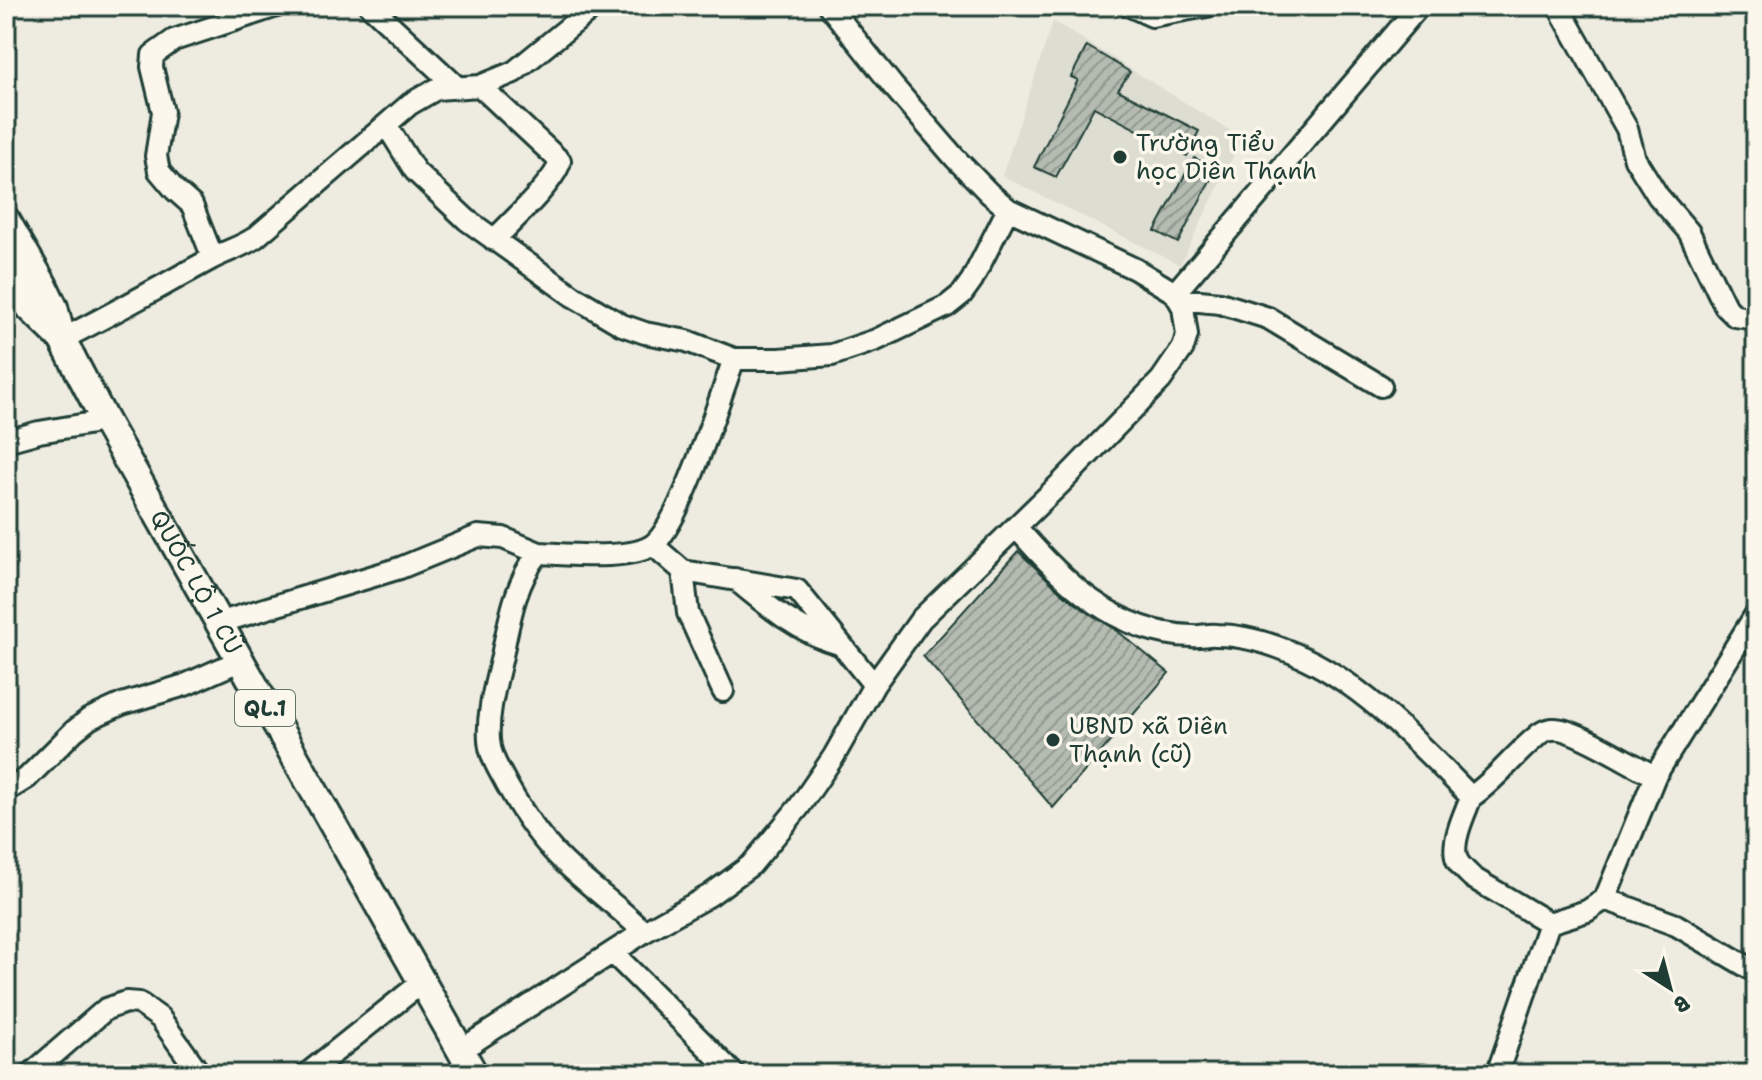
<svg xmlns="http://www.w3.org/2000/svg" width="1762" height="1080" font-family="'Shantell Sans',sans-serif">
	<defs>
		<pattern id="building-hatch" width="6" height="6" patternUnits="userSpaceOnUse" patternTransform="scale(2)"><rect width="6" height="6" fill="#b4bbb0"/><path d="M-1 1l2-2M0 6l6-6M5 7l2-2" fill="none" stroke="#929990"/></pattern>
	</defs>
	<rect width="100%" height="100%" fill="#eeece1"/>
	<filter id="ink" filterUnits="userSpaceOnUse"><feTurbulence type="fractalNoise" baseFrequency=".0125" numOctaves="2"/><feDisplacementMap in="SourceGraphic" scale="16" xChannelSelector="R" yChannelSelector="G"/><feConvolveMatrix kernelMatrix="1 2 1 2 8 2 1 2 1" color-interpolation-filters="sRGB"/></filter>
	<g filter="url(#ink)">
		<path fill="#ddddd2" d="M1053 21 1242 138 1180 265 1002 176Z"/>
		<path fill="url(#building-hatch)" stroke="#1f3d34" stroke-width="2" d="M1087 46 1130 72 1118 90 1199 131 1187 156 1094 107 1056 177 1034 167 1078 80 1071 77Z
			M1194 158 1216 169 1178 243 1155 231Z
			M1018 551 1064 595 1115 629 1169 673 1053 808 923 656Z"/>
		<g fill="none" stroke-linecap="round" stroke-linejoin="round">
			<g stroke="#1f3d34" stroke-width="26">
				<path id="minor" d="M370 6 457 87
					M1130 6 1152 16 1207 6
					M1558 6 1627 129 1635 159 1658 196 1689 232 1725 306 1735 316 1756 319
					M480 86 560 161C557 180 509 224 494 240
					M387 126 415 171 467 220 573 296 622 325 645 333 687 341 734 359H779L832 355 876 340 947 306 962 294 972 280 1008 209
					M213 258 192 205 175 190 159 171 156 156 163 112 152 67 153 55 174 40 277 6
					M1175 293 1419 6
					M1179 299 1220 303 1268 318 1381 386
					M62 339C113 314 161 286 211 259 226 251 242 247 256 237L410 104 436 89 480 86 514 72 595 6
					M6 441 39 432 105 421
					M1016 527C1062 581 1116 634 1192 636 1200 637 1208 634 1216 635 1242 635 1269 643 1293 653 1360 680 1421 746 1471 797 1465 813 1452 839 1456 857 1458 865 1467 872 1473 878L1549 923 1587 911 1605 899 1655 776 1756 614
					M653 545 683 571 688 613 723 691
					M683 571 797 590 874 685
					M735 579C766 605 800 633 839 644
					M218 623 400 568 478 536 503 538 539 553
					M6 791 27 778 74 731 89 719 122 704 185 685 239 661
					M1471 797C1496 780 1513 756 1536 737 1540 733 1547 729 1553 729 1572 726 1633 766 1655 776
					M1605 899 1676 925 1756 972
					M644 932C618 906 587 885 561 859 540 838 522 812 507 785 500 771 490 757 489 740 487 712 496 683 502 656 509 621 516 580 539 553 566 554 633 561 654 544 681 522 720 397 734 359
					M613 953 734 1074
					M461 1050 644 932 710 895 751 865 799 807 834 756 874 685 921 619 1062 482 1161 380 1183 348 1187 335 1183 307 1175 293 1135 269 1008 209 989 193 955 158 893 86 829 6
					M31 1074 106 1009 126 1002 139 1003 160 1018 200 1074
					M307 1074 421 983
					M1497 1074 1549 923"/>
			</g>
			<g stroke="#1f3d34" stroke-width="32">
				<g id="major">
					<path id="s1" d="M6 220 43 284 54 307 62 339 105 421 474 1074"/>
					<path d="M6 269 30 308 62 339"/>
				</g>
			</g>
			<use href="#minor" stroke="#fbf7ec" stroke-width="20"/>
			<use href="#major" stroke="#fbf7ec" stroke-width="26"/>
		</g>
	</g>
	<g fill="#1f3d34" stroke="#fbf7ec" stroke-width="3">
		<circle cx="1120" cy="157" r="8"/>
		<circle cx="1053" cy="740" r="8"/>
	</g>
	<g text-anchor="middle" dominant-baseline="central" stroke-width="7" stroke-linejoin="round" paint-order="stroke">
		<rect fill="#fbf7ec" stroke="#61756b" stroke-width="2" x="235" y="690" width="60" height="36" rx="6"/>
		<g font-size="22" font-weight="bold" fill="#1f3d34">
			<text x="265" y="708">QL.1</text>
		</g>
		<g font-size="24" fill="#1f3d34" stroke="#fbf7ec" text-anchor="start">
			<text x="1136" y="143">Trường Tiểu<tspan x="1136" dy="28">học Diên Thạnh</tspan></text>
			<text x="1069" y="726">UBND xã Diên<tspan x="1069" dy="28">Thạnh (cũ)</tspan></text>
		</g>
		<g font-size="24" fill="#1f3d34" stroke="#fbf7ec">
			<text stroke="none"><textPath href="#s1" startOffset="410">QUỐC LỘ 1 CŨ</textPath></text>
		</g>
	</g>
	<rect width="1762" height="1080" fill="none" stroke="#fbf7ec" stroke-width="32"/>
	<rect x="16" y="16" width="1730" height="1048" fill="none" stroke="#1f3d34" stroke-width="3" filter="url(#ink)"/>
	<g transform="translate(1670 988) rotate(144)" stroke="#fbf7ec" stroke-width="6" paint-order="stroke">
	<path d="M0-6L14 30L0 20L-14 30Z" fill="#1f3d34"/>
	<text y="-12" font-size="22" font-weight="bold" text-anchor="middle" fill="#1f3d34">B</text>
	</g>
</svg>
